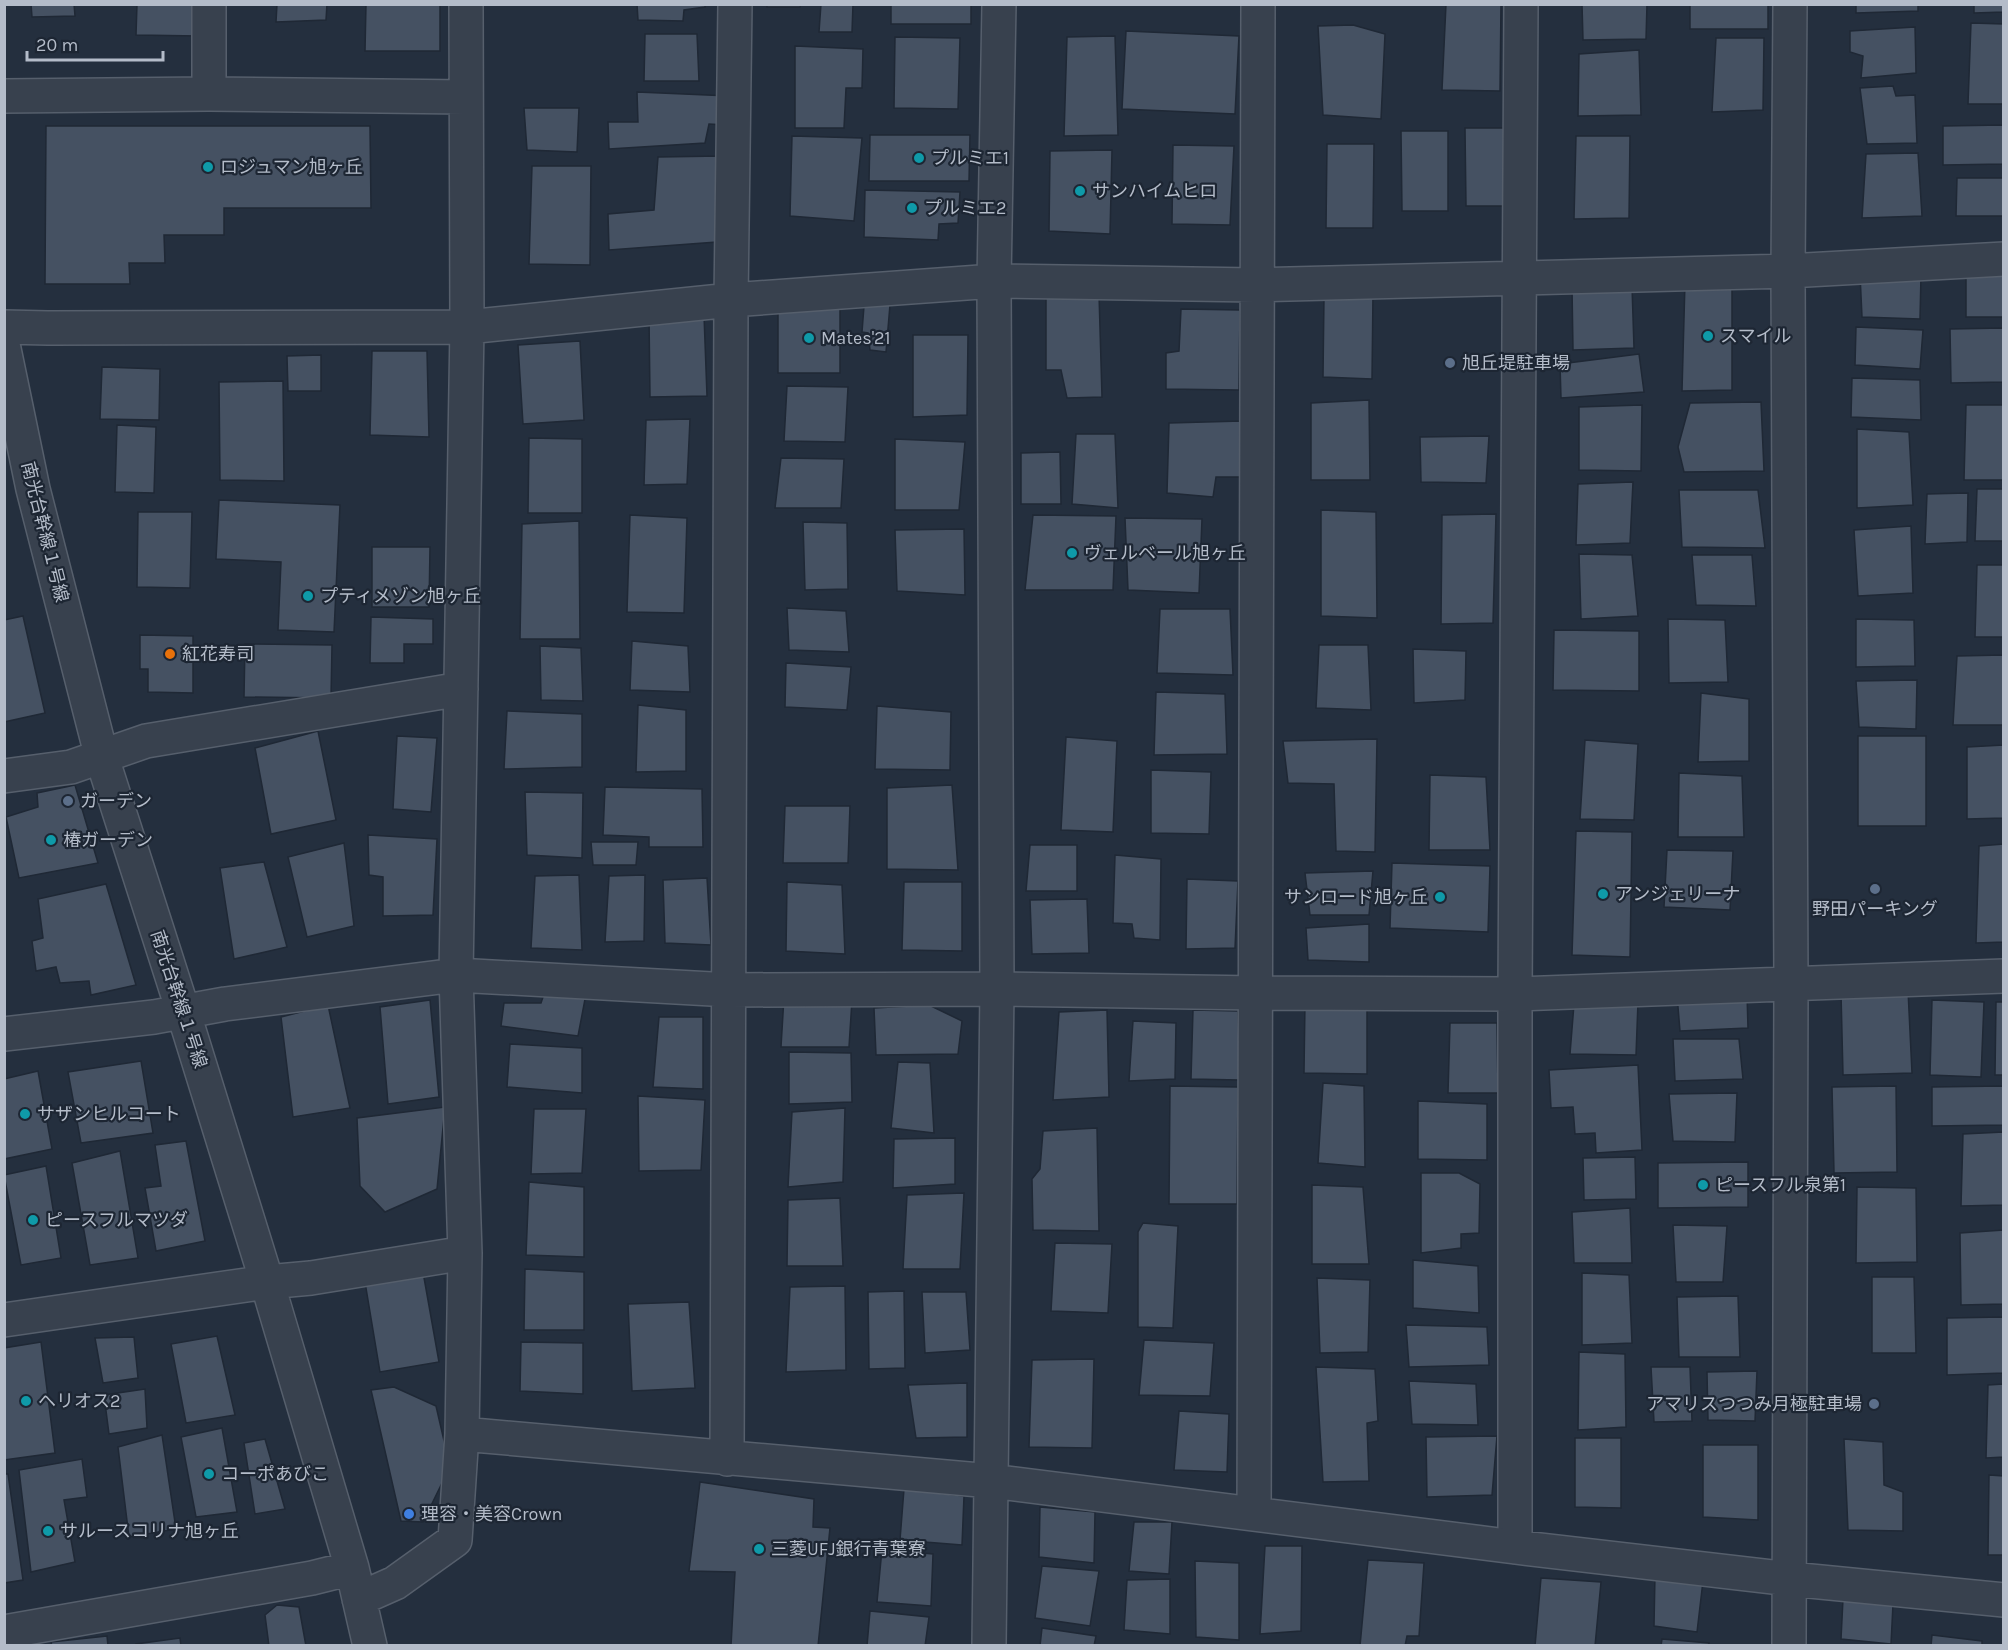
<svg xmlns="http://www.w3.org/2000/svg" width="2008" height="1650" font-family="Karla,'Noto Sans JP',sans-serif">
	<rect width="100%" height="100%" fill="#242f3e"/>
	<path fill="#455162" stroke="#1f2835" stroke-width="1.5" d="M31 4H74L75 16 32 17Z
		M137 4H200L199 36 136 35Z
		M277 4H327L326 20 276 22Z
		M366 4H440V51H365Z
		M637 4H705V7L684 10 683 21 638 20Z
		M767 4H801L800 7H767Z
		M821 4H853L852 32H819Z
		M891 4H971V24H891Z
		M1446 4H1501L1500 91 1442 90Z
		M1582 4H1647L1646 39 1583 40Z
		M1690 4H1768V29H1690Z
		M1856 4H1918V11L1856 13Z
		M1974 4H2004V12L1974 13Z
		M1971 23 2004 24V104H1968Z
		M1353 25 1385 34 1381 119 1323 115 1318 26Z
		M1915 27 1916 73 1861 78 1863 56 1850 52V31Z
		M1126 31 1239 36 1235 114 1122 109Z
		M645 34H697L699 81H644Z
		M1115 36 1118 135 1064 136 1067 37Z
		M895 37 960 38 958 109 894 108Z
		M1716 38H1764L1763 110 1712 112Z
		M795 46 863 49 862 88H846L844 128H795Z
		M1639 50 1641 115 1578 116 1579 54Z
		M1893 86 1896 96 1915 95 1917 143 1867 144 1860 88Z
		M637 92 730 96 726 125 709 124 705 143 609 149 608 122H638Z
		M524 108H579L577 152 527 150Z
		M2004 125V164L1943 165V126Z
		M46 126H370L371 208H224V235H164L165 263H129L130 284H45Z
		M1465 128H1505L1507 206H1466Z
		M1401 131H1448V211H1402Z
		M870 135H970L969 181H869Z
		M792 136 862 138 854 221 790 216Z
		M1576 136H1630L1629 218 1574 219Z
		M1327 144H1374L1373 228H1326Z
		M1173 145 1234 146 1230 225 1172 224Z
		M1112 150 1110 234 1049 231 1050 151Z
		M1918 153 1922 216 1862 218 1866 154Z
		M722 156 717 242 609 250 608 214 654 210 658 157Z
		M532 166H591L590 265 529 264Z
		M1957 178H2004V216H1956Z
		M865 190 960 192 958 223 939 224 938 240 864 237Z
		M2004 269V317H1966V271Z
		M1860 274 1921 275 1920 319 1862 317Z
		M1732 281V390L1682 391 1685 282Z
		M1632 286 1634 348 1573 350 1572 287Z
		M865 293H891L886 352 870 350 868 333 862 332Z
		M1373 293 1372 379 1323 377 1324 295Z
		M1099 294 1102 397 1067 398 1061 370H1046V297Z
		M840 303V373H778V304Z
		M1181 309 1240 310 1239 390 1166 389V353L1179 351Z
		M704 315 707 396 650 397 649 316Z
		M1856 327 1923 330 1920 369 1855 365Z
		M2004 328V382L1951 383 1950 329Z
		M913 335H968L967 415 913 417Z
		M580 341 584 420 523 424 518 345Z
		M372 351H427L429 437 370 435Z
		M1639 354 1644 392 1561 398 1560 364Z
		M321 355V391H288L287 356Z
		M102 367 160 369 159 420 100 419Z
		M1852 378 1920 380 1921 420 1851 417Z
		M283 381 284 481 220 480 219 382Z
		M787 386 848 387 845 442 784 441Z
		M1369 400 1370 480H1311V403Z
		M1761 402 1764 471 1684 472 1678 447 1690 403Z
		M1642 405 1641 471 1579 470V407Z
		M1966 405H2004V480H1964Z
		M690 419 687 484 644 485 646 420Z
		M1242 421 1243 477H1216L1213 497 1167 493 1169 423Z
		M117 425 156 427 154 493 115 492Z
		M1857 429 1909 432 1913 505 1857 508Z
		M1076 434H1115L1118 508 1072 504Z
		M1489 436 1486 483 1421 482 1420 437Z
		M529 438 582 439V513H528Z
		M895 439 965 442 959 510H895Z
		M1060 452 1061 504H1021V453Z
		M781 458 844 459 841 508H775Z
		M1633 482 1630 543 1576 545 1578 484Z
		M1977 489H2004V541H1975Z
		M1679 490H1758L1765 548 1682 547Z
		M1968 493 1967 542 1925 544 1927 494Z
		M219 500 340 505 334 632 278 630 281 562 216 559Z
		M1321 510 1376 512 1377 618 1321 616Z
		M138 512H192L190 588 137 587Z
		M1496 514 1493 623 1441 624 1442 515Z
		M630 515 687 518 684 613 627 612Z
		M1033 515 1116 516 1113 590H1025Z
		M1125 518 1202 519 1199 593 1128 590Z
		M579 521 580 639H520L522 524Z
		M803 522 847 523 848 589 805 590Z
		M1911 526 1913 593 1858 596 1854 530Z
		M964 529 965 595 897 591 895 530Z
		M372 547H430L429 607H372Z
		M1579 554 1632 555 1638 616 1581 619Z
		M1692 555H1752L1756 606 1696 605Z
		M1977 565H2004V637H1975Z
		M787 608 846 611 849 652 789 650Z
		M1160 609H1230L1233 675 1157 673Z
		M23 616 45 713 4 722V620Z
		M371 617 433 619V644H404V663H370Z
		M1668 619 1725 620 1728 682 1669 683Z
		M1856 619 1914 620 1915 666 1856 667Z
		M1554 630 1639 631V691L1553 690Z
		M140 635 193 636V693L148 692V669H140Z
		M632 641 688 646 690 692 630 690Z
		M245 644 332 645 331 698 244 697Z
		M1319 645H1368L1371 710 1316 708Z
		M540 646 581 648 583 701 541 700Z
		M1413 649 1466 651 1465 700 1414 703Z
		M2004 655V725H1953L1957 656Z
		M786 663 851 667 847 710 785 707Z
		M1917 680 1916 729 1859 727 1856 681Z
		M1156 692 1225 694 1227 754 1154 755Z
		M1701 693 1749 699V761L1698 762Z
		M638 705 686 710V771L636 772Z
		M877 706 951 712 950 770 875 769Z
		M507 711 582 714V767L504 769Z
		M318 731 336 820 271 834 255 748Z
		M397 736 437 738 431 812 393 809Z
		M1858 736H1926V826H1858Z
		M1066 737 1117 741 1113 832 1061 830Z
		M1377 739 1375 852 1336 851 1334 784 1288 783 1283 741Z
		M1585 740 1638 744 1634 820 1580 819Z
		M2004 745V818L1967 819V747Z
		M1151 770 1211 772 1209 834 1151 833Z
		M1679 773 1742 776 1744 837H1678Z
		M1430 775 1486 777 1490 850H1429Z
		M75 785 98 863 19 878 6 817 38 807 37 793Z
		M952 785 958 870 887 869V788Z
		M605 787 702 789 703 847H649V837L603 835Z
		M525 792 583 793 582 858 527 855Z
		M785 806H850L848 863H783Z
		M1576 831 1632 832 1630 957 1572 955Z
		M368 835 437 839 433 915 383 916V877L369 875Z
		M591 842H638L636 865H593Z
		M344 843 354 926 307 937 288 857Z
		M2004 844V942L1976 943 1979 846Z
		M1030 845H1077V891H1026Z
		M1667 850 1733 851 1730 910 1664 907Z
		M1115 855 1161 859 1160 940 1134 938 1132 924 1113 923Z
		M264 862 287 947 234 959 220 868Z
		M1392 863 1490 866 1488 932 1390 928Z
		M1373 871 1369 915H1310L1305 873Z
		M579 875 582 950 531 948 535 876Z
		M645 875 644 941 605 942 609 876Z
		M707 878 711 945 665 943 663 880Z
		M1187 879 1238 881 1235 948 1186 949Z
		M787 882 842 885 845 954 786 951Z
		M904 882H962V951L902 950Z
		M106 884 136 985 91 995 89 981 60 983 56 967 36 971 32 941 43 938 38 899Z
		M1087 899 1089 953 1032 954 1030 900Z
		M1369 924V962L1308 960 1306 928Z
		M1908 990 1912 1073 1843 1075 1841 993Z
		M545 991 586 994 578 1036 501 1026 504 1003H541Z
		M1747 994 1748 1028 1680 1031 1677 995Z
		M784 997 852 1000 849 1047H781Z
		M430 1000 439 1097 388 1104 380 1007Z
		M1932 1000 1984 1002 1981 1077 1930 1075Z
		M1305 1002H1367V1074L1304 1073Z
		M1638 1002 1636 1055 1570 1054 1574 1004Z
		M1996 1002H2004V1075H1995Z
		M328 1005 350 1108 293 1117 281 1017Z
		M929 1005 962 1021 958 1054 876 1055 874 1008Z
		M1107 1010 1109 1097 1053 1100 1059 1012Z
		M1193 1010 1238 1011 1240 1080 1191 1079Z
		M659 1017H703V1089L653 1087Z
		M1133 1021 1176 1023 1175 1079 1129 1081Z
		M1450 1023H1497L1498 1093H1448Z
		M1673 1039H1739L1743 1079 1675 1081Z
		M510 1044 582 1048V1093L507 1087Z
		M789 1052 851 1053 852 1102 789 1104Z
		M141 1061 153 1133 81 1143 68 1072Z
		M898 1062 930 1063 934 1133 891 1128Z
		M1638 1065 1642 1150 1596 1153 1595 1133 1575 1134 1573 1107 1551 1108 1549 1070Z
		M38 1071 52 1149 4 1159V1079Z
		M1323 1083 1364 1086 1365 1167 1318 1163Z
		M1170 1086 1238 1087 1237 1204H1169Z
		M1896 1086 1897 1172 1834 1173 1832 1087Z
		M2004 1086V1125L1932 1126V1087Z
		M1737 1093 1735 1142 1673 1141 1669 1094Z
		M638 1096 705 1100 701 1170 639 1171Z
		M1418 1101 1487 1104V1160L1418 1159Z
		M445 1107 437 1189 385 1212 360 1186 357 1118Z
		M845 1108 843 1182 788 1187 792 1112Z
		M534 1109H586L582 1173 531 1174Z
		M1097 1128 1099 1231 1033 1230 1032 1179 1040 1169 1043 1131Z
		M2004 1132V1205L1961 1206 1963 1134Z
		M955 1138V1184L893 1188 894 1139Z
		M186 1141 205 1241 156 1251 145 1188 161 1186 155 1145Z
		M120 1151 138 1258 90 1265 72 1163Z
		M1635 1157 1636 1199 1584 1200 1583 1158Z
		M1748 1162V1207L1658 1208V1163Z
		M46 1166 61 1258 21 1265 4 1175Z
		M1421 1173H1459L1480 1184 1479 1233 1461 1234V1248L1421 1253Z
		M529 1182 584 1187V1257L526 1255Z
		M1312 1185 1363 1187 1369 1264H1312Z
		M1857 1187 1916 1188 1917 1262 1856 1263Z
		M964 1193 960 1269H903L907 1195Z
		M840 1198 843 1266H787L788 1200Z
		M1630 1208 1632 1263H1574L1572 1212Z
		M1143 1223 1178 1226 1173 1328 1138 1327V1232Z
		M1673 1225 1727 1226 1723 1282H1676Z
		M2004 1230V1304L1961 1305 1960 1233Z
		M1055 1243 1112 1244 1108 1313 1051 1311Z
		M1413 1260 1478 1266 1479 1313 1413 1308Z
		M525 1269 584 1272V1330H524Z
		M423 1272 439 1362 380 1372 365 1282Z
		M1582 1273 1629 1275 1632 1343 1582 1345Z
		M1872 1277H1914L1916 1353H1872Z
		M1317 1278 1370 1280 1368 1352 1320 1353Z
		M845 1286 846 1370 786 1372 790 1287Z
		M904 1291 905 1368 869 1369 868 1292Z
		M922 1292H966L970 1350 925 1353Z
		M1738 1296 1740 1357H1679L1677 1297Z
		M689 1302 695 1388 632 1391 628 1304Z
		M2004 1317V1373L1947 1375V1318Z
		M1406 1325 1487 1327 1489 1365 1409 1367Z
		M217 1336 235 1415 186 1423 171 1344Z
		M134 1337 138 1378 103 1383 95 1338Z
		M1144 1340 1214 1343 1210 1396 1139 1395Z
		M41 1342 55 1453 4 1460V1348Z
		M521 1342 583 1343V1394L520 1391Z
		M1579 1352 1625 1354 1626 1427 1578 1430Z
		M1094 1359 1092 1448 1029 1447 1032 1360Z
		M1316 1367 1375 1369 1378 1421 1367 1423 1369 1481 1323 1482Z
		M1651 1367H1690L1692 1421 1654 1422Z
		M1757 1371 1755 1421 1708 1420 1707 1372Z
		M1409 1381 1476 1384 1478 1425 1412 1424Z
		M967 1383V1437L916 1438 908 1385Z
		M2004 1384V1457L1986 1458 1988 1385Z
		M394 1387 436 1406 448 1458 442 1483 423 1522 401 1521 371 1390Z
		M145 1389 147 1428 109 1434 104 1395Z
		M1179 1411 1229 1414 1227 1472 1174 1470Z
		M222 1428 237 1512 196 1517 181 1437Z
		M162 1435 176 1529 129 1537 118 1447Z
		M1497 1436 1492 1495 1427 1497 1426 1437Z
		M1575 1438H1621V1508L1575 1507Z
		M265 1439 285 1509 255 1514 244 1443Z
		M1844 1439 1883 1442 1884 1485 1903 1492V1531L1848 1530Z
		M1703 1445H1758V1520L1703 1517Z
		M82 1459 87 1497 64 1500 75 1562 31 1572 19 1470Z
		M4 1474H8L23 1580 4 1583Z
		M1989 1475 2004 1476V1555H1988Z
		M700 1482 814 1499 813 1527 830 1528 818 1646H731L735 1572 689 1571Z
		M904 1489 964 1496 962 1545 900 1540Z
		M1040 1507 1095 1512 1094 1563 1039 1557Z
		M1134 1522H1172L1169 1574 1129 1571Z
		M1265 1546H1302L1301 1631 1260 1634Z
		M882 1549 933 1554 931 1606 877 1602Z
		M1368 1560 1424 1563 1419 1636H1407L1405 1646H1360Z
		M1195 1561 1239 1563V1640L1196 1637Z
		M1042 1566 1099 1571 1090 1626 1035 1618Z
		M1655 1574 1703 1581 1697 1632 1654 1626Z
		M1541 1578 1601 1582 1595 1646H1535Z
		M1170 1579V1634L1124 1630 1127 1580Z
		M1843 1599 1893 1604 1891 1644 1841 1639Z
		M277 1605 299 1607 306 1646H269L265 1615Z
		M870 1611 929 1617 925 1646H867Z
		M1042 1628 1096 1636 1094 1646H1040Z
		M1932 1635 1982 1641V1646H1931Z
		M107 1636 108 1646H52L51 1642Z
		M180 1638 181 1646H136V1644Z
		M1662 1639 1709 1643 1708 1646H1661Z"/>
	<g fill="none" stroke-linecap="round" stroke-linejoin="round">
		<g stroke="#565f6c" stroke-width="36">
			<path id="minor" d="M209 4V94
				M4 96 209 94 465 97
				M4 327 48 328 467 327 731 300 994 281 1255 285 1788 271 2004 259
				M4 349 33 489 102 758 183 1011 267 1282 352 1568 370 1646
				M4 776 71 767 146 741 461 689
				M4 1034 154 1017 225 1004 456 975 730 990 997 989 1257 993 1515 994 2004 976
				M4 1320 267 1282 311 1278 465 1253
				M462 1434 991 1481 1515 1547 1790 1579 2004 1600
				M727 1459 731 300 735 4
				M1254 1514C1256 1011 1253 508 1258 4
				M1515 1547V994L1521 4
				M359 1599 395 1583 455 1540 462 1434 465 1253 456 975 467 327 466 4
				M4 1632 312 1578 352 1568
				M989 1646 997 989 994 281 999 4
				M1789 1646 1791 983 1788 271 1790 4"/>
		</g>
		<use href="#minor" stroke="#38414e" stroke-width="33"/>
	</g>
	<g fill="#0f9aa8" stroke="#1d2633" stroke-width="2">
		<circle cx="919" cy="158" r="6"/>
		<circle cx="208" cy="167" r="6"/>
		<circle cx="1080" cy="191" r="6"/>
		<circle cx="912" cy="208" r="6"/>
		<circle cx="1708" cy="336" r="6"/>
		<circle cx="809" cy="338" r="6"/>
		<circle cx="1072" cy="553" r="6"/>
		<circle cx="308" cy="596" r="6"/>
		<circle cx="51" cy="840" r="6"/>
		<circle cx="1603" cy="894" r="6"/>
		<circle cx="1440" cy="897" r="6"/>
		<circle cx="25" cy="1114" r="6"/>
		<circle cx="1703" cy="1185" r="6"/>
		<circle cx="33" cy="1220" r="6"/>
		<circle cx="26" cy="1401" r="6"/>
		<circle cx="209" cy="1474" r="6"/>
		<circle cx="48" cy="1531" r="6"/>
		<circle cx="759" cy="1549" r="6"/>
	</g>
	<g fill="#5c6f8a" stroke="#1d2633" stroke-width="2">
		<circle cx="1450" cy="363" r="6"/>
		<circle cx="68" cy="801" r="6"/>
		<circle cx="1875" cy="889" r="6"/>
		<circle cx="1874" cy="1404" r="6"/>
	</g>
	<circle fill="#e8710a" stroke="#1d2633" stroke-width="2" cx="170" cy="654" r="6"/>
	<circle fill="#3f7fe0" stroke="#1d2633" stroke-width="2" cx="409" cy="1514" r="6"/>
	<g text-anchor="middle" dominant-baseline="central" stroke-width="4.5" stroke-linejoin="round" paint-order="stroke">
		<g font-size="18" fill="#b4bcc9" stroke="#1d2633" text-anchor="start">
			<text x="931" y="158">プルミエ1</text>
			<text x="220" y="167">ロジュマン旭ヶ丘</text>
			<text x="1092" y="191">サンハイムヒロ</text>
			<text x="924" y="208">プルミエ2</text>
			<text x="1720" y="336">スマイル</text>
			<text x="821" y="338">Mates'21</text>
			<text x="1462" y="363">旭丘堤駐車場</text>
			<text x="1084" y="553">ヴェルベール旭ヶ丘</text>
			<text x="320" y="596">プティメゾン旭ヶ丘</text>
			<text x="182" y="654">紅花寿司</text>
			<text x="80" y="801">ガーデン</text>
			<text x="63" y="840">椿ガーデン</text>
			<text x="1615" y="894">アンジェリーナ</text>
			<text x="1428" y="897" text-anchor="end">サンロード旭ヶ丘</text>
			<text x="1875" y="909" text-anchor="middle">野田パーキング</text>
			<text x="37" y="1114">サザンヒルコート</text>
			<text x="1715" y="1185">ピースフル泉第1</text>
			<text x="45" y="1220">ピースフルマツダ</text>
			<text x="38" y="1401">ヘリオス2</text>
			<text x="1862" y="1404" text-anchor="end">アマリスつつみ月極駐車場</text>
			<text x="221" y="1474">コーポあびこ</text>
			<text x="421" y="1514">理容・美容Crown</text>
			<text x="60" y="1531">サルースコリナ旭ヶ丘</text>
			<text x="771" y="1549">三菱UFJ銀行青葉寮</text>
		</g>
		<g font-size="18" fill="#b4bcc9" stroke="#1d2633">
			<text transform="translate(45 532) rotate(76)">南光台幹線１号線</text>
			<text transform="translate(179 999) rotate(72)">南光台幹線１号線</text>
		</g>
	</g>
	<rect width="2008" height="1650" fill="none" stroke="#b4bcc9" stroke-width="12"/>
	<path d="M27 51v9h136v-9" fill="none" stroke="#b4bcc9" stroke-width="3"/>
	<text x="36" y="51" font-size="18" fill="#b4bcc9" stroke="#1d2633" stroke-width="4.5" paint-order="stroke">20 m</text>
</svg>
